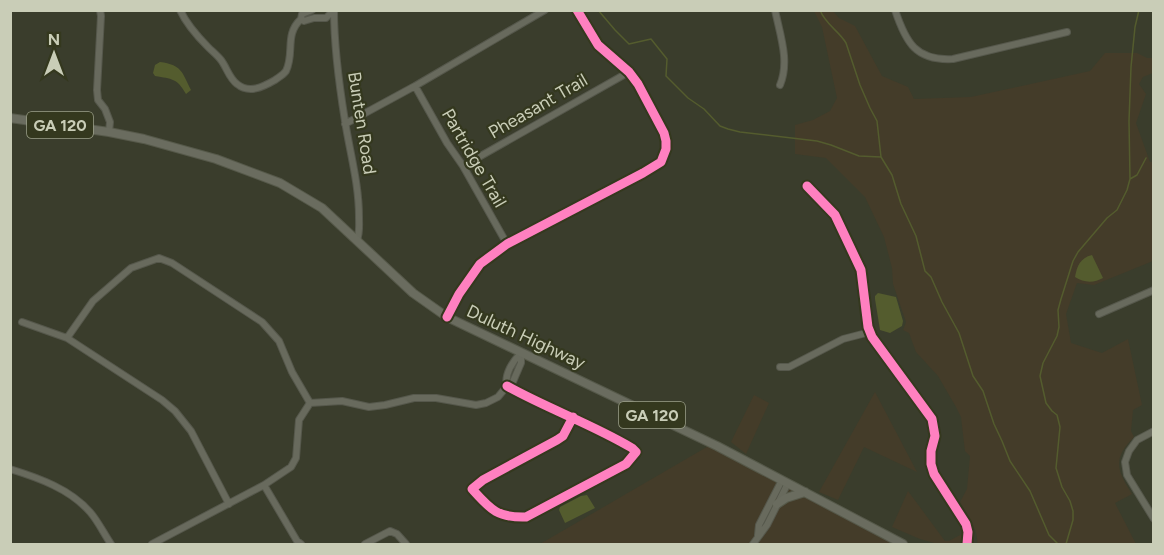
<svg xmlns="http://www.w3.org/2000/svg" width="1164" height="555" font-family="Figtree,sans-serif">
	<rect width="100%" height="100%" fill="#3a3d2c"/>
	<path fill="#443c29" d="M814 11H833L839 18 855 26 882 76 908 87 914 99 971 97 1090 71 1105 53H1137L1147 58H1153V73L1143 77 1139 84 1146 94 1136 123 1150 162H1153V261L1094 285 1077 283 1066 314 1071 343 1102 353 1128 339 1142 405 1133 410 1131 431 1134 437C1112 459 1117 470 1132 494L1115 503 1136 544H977C979 530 967 515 960 502L967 489 970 456 965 451 961 417 956 407 938 376 916 352 909 333 903 330 906 322 893 284 892 268 884 237 865 197 826 158 795 154V125L813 120 830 111 837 98 822 27Z
		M875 392 917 472 864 447 838 500 819 492Z
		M754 395 769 403 746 454 731 442Z
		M712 444 886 537 894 544H540Z
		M908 491 945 541H949L962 534 960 544H938L920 539 892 527Z"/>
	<path fill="#545c2e" d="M160 62C182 65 182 72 191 90L186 94C177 78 172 79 155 76L153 73 155 65Z
		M1092 255 1103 278C1094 283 1084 283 1075 277 1077 266 1080 258 1092 255Z
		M878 293 896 297 903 321 902 326 890 333 880 330 875 299V296Z
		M587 495 595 508 565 523 559 510 560 507 581 496Z"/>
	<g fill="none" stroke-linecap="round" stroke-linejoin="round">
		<path stroke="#545c2e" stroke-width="1.5" d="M598 10 615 30 629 44 651 39 667 59 666 76 688 98 704 109 720 126 728 129 740 132 817 141 831 145 859 156 881 157
			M820 10C825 24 839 31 846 43L860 85 870 108 877 121 881 157 892 175 901 204 916 236 925 271 931 277 942 302 959 333 973 376 983 391 994 424 1002 441 1010 461 1030 491 1049 535 1058 544
			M1153 84 1154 85
			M1130 179 1137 175 1146 158
			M1066 544 1073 520V511L1070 501 1062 487 1056 468 1060 427 1057 415 1052 411 1046 403 1040 376 1043 363 1057 336 1059 327 1058 310 1061 299 1073 261 1078 252 1107 218 1117 210 1127 190 1130 179 1129 121 1131 67 1135 27 1139 10"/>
		<g stroke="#56584c" stroke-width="8">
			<path id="minor" d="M100 10 101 16 97 90 98 100 105 109 110 122 109 132
				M180 10C187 25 197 36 208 47 212 51 218 56 221 60 227 68 229 78 237 84 249 94 263 87 275 80 279 77 283 75 286 71 295 52 284 35 301 19L302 14 312 10
				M334 10C334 48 339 84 345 121 350 153 359 184 359 217 359 225 360 232 357 240
				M775 10C780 35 790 61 780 85
				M895 10C906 43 916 61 953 59L1067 32
				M301 19 304 21 314 18H326L331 13 334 14
				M415 86 447 143 463 166 507 244
				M345 124 415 86 545 10
				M463 166 629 72
				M807 186 835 215 861 270 868 327 872 337 932 419 935 436 931 451V464L934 474 966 524 968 532 967 544
				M1099 314 1154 290
				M447 317 459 294 480 264 507 244 643 173 661 162 666 149V141L664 133 638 84 629 72 598 45 577 10
				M22 322 67 338 162 400 175 411 191 431 229 504
				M67 338 93 301 131 268 159 258 172 263 262 322 279 341 292 372 310 403
				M780 367H789L843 339 870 332
				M507 386C548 409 592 424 632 448L636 452 626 464 526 517C497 518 490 509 472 489L483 480 557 440 563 436 573 417
				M507 386C504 374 513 361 521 353
				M310 403 342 401 369 407 385 405 414 398H436L476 405 486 403 498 397 507 386 512 384 521 363V353
				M1154 431 1137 440 1129 451 1125 462 1127 475 1154 519
				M10 469C39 478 70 489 90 512 98 521 104 534 111 544
				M264 485 297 541 301 544
				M758 535 759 525 782 480
				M152 544 264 485 291 467 296 458 299 420 310 403
				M365 544 390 531 397 534 406 544
				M753 544 767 525 788 483"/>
		</g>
		<g stroke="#56594a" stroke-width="10">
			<path id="major" d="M10 118 109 132 144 139 216 159 280 183 322 208 413 293 447 317 717 446 903 544
				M777 504 786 498 805 492"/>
		</g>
		<use href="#minor" stroke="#686a5d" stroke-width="6"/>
		<use href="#major" stroke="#6a6c5f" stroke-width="8"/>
		<g stroke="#34381e" stroke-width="13">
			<path id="cycleway" d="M807 186 835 215 861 270 868 327 872 337 932 419 935 436 931 451V464L934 474 966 524 968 532 967 544
				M447 317 459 294 480 264 507 244 643 173 661 162 666 149V141L664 133 638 84 629 72 598 45 577 10
				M507 386C548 409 592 424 632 448L636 452 626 464 526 517C497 518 490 509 472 489L483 480 557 440 563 436 573 417"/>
		</g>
		<use href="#cycleway" stroke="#ff80c0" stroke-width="9"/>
	</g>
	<g text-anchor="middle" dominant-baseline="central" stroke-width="4.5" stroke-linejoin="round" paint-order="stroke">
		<g fill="#34381e" stroke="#9ca089" stroke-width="1.5">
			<rect x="27" y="112" width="66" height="26" rx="4.5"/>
			<rect x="619" y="402" width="66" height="26" rx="4.5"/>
		</g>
		<g font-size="16" font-weight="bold" fill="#c9cdb7">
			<text x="60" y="125">GA 120</text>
			<text x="652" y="415">GA 120</text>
		</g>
		<g font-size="18" fill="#c9cdb7" stroke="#34381e">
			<text transform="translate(538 106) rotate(-30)">Pheasant Trail</text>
			<text transform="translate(362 123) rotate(81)">Bunten Road</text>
			<text transform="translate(474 158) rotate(60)">Partridge Trail</text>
			<text transform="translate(526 337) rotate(25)">Duluth Highway</text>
		</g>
	</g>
	<rect width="1164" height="555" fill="none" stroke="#c9cdb7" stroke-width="24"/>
	<g transform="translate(54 54)" stroke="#34381e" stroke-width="4.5" paint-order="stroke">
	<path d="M0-4.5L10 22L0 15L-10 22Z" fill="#c9cdb7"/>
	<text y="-9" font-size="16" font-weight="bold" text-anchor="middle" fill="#c9cdb7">N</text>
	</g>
</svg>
